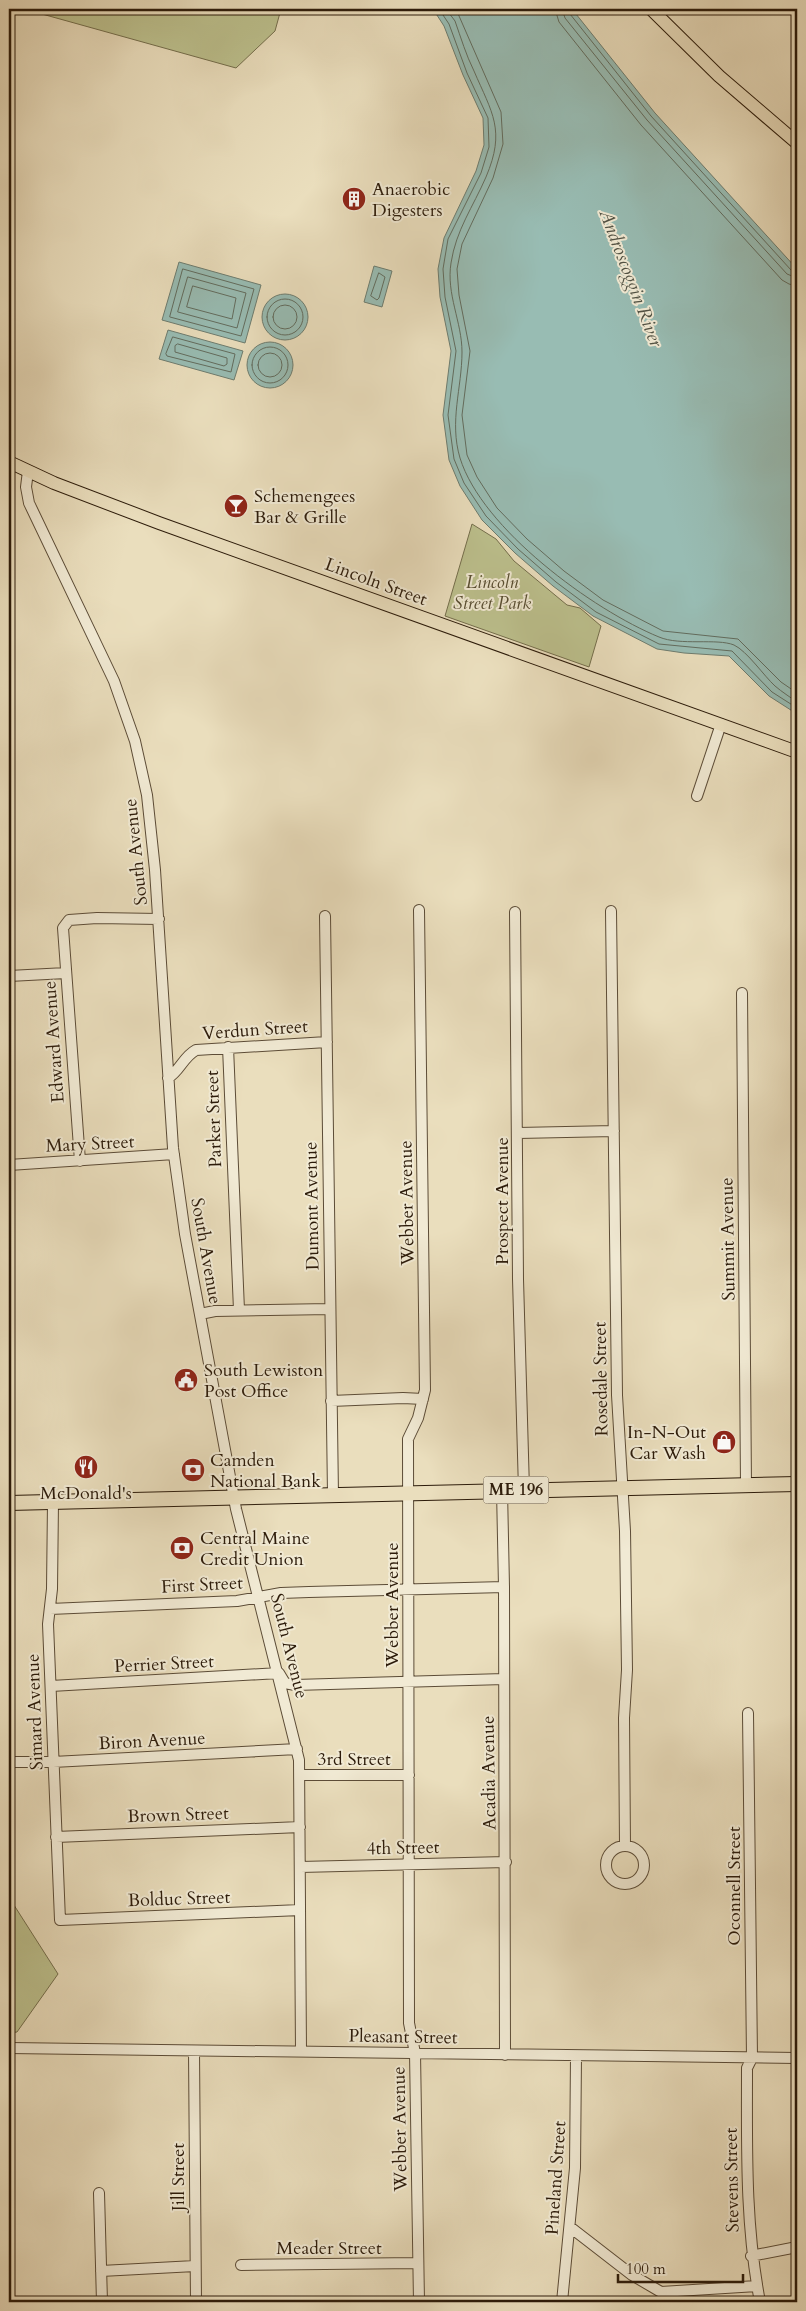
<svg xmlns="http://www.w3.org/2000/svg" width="806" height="2311" font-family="Cardo,serif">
	<rect width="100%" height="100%" fill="#eadebd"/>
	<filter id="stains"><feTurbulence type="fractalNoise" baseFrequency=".004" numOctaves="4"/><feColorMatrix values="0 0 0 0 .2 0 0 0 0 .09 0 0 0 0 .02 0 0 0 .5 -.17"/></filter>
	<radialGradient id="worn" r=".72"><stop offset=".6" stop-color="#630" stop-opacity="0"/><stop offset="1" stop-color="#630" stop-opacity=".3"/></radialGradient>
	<path fill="#bcc08d" stroke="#746e4c" d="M24 9H281L275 31 236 68Z
		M472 524 496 539 514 561 567 605 580 608 601 626 589 667 445 616Z
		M9 1902H12L58 1974 17 2032 9 2033Z"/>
	<path fill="#98bcb3" stroke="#6d7c6f" d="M433 9H572L655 113 797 269V714L769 696 729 656 684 653 657 649 593 616 553 586 515 553 482 520 460 486 449 460 443 415 451 351 440 297 438 269 444 238 476 171 484 145 483 118 463 75 444 26Z
		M179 262 261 285 245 343 162 320Z
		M374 266 392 271 382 307 364 302Z
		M262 317a23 23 0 1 1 46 0a23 23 0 1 1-46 0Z
		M168 330 243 351 234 380 159 359Z
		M247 365a23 23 0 1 1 46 0a23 23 0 1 1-46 0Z"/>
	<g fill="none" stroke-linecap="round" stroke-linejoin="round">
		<path stroke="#626c5e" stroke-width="1" d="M439 9 449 24 467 73 488 118 489 147 481 173 448 239 443 269 445 297 456 351 448 415 454 459 464 483 486 516 518 549 556 582 596 612 659 644 732 651 772 692 797 708
			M446 9 455 21C461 38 466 55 474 71 492 113 506 130 486 177 473 207 456 230 451 263 446 294 462 322 462 352 462 388 449 421 460 458 482 529 593 610 659 637 680 646 717 638 734 645 747 651 764 676 775 686 782 692 790 697 797 702
			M456 9 501 112 503 144 493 178 462 244 457 269 459 295 470 351 462 415 467 455 477 477 497 508 527 539 564 571 603 600 663 631 738 639 781 682 797 693
			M555 9 559 22 641 125 782 280 789 284 797 286
			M562 9 565 18 647 120 787 274 797 278
			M569 9 570 14 651 116 791 270 797 272
			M183 269 254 289 241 336 170 317Z
			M379 273 385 277 379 298 377 300 371 296Z
			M188 277 246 293 237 328 178 312Z
			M193 286 236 298 232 319 187 307Z
			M267 317a18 18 0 1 1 36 0a18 18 0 1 1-36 0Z
			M273 317a12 12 0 1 1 24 0a12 12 0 1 1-24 0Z
			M173 337 235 354 231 372 167 356 166 354Z
			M178 344 227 358V364L224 366 175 352V346Z
			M252 365a18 18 0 1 1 36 0a18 18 0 1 1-36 0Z
			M258 365a12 12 0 1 1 24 0a12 12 0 1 1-24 0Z"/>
		<g stroke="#5c4c37" stroke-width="12">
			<path id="minor" d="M28 471 26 487 29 503 114 681 135 741 147 795 155 870 173 1148 185 1234 236 1509 299 1760 301 2051
				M697 796 721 724
				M419 910 425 1390 418 1418 408 1439 409 2023 415 2053 419 2302
				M611 911 617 1395 625 1531 627 1670 624 1718 625 1845
				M515 912 518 1279 524 1490
				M325 916 333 1495
				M9 976 66 973
				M742 993 746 1485
				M228 1047 239 1310
				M168 1078C180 1071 183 1057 196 1050L327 1042
				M518 1133 614 1131
				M80 1161 63 928 69 920 97 918 159 919
				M9 1165 174 1154
				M200 1314 215 1311 330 1309
				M331 1401 403 1398 423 1399
				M502 1490 504 1587 505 2055
				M53 1502 52 1589 48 1624 60 1920 300 1910
				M50 1609 237 1601 281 1593 309 1592 504 1587
				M51 1686 279 1673 285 1683 295 1685 504 1679
				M748 1713 752 2058 747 2068C747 2148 745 2223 760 2302
				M9 1762H53L297 1749
				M300 1775H409
				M56 1837 300 1827
				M606 1865a19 19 0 1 1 38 0a19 19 0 1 1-38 0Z
				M300 1867 506 1862
				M9 2048 797 2058
				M194 2051 196 2302
				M99 2193 102 2302
				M570 2227 632 2275 661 2292 757 2286
				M751 2256 797 2247
				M241 2265 418 2263
				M101 2271 195 2266
				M661 2292 663 2302
				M562 2302 575 2168 576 2056"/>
		</g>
		<g stroke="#2c1b0a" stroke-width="14">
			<path id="major" d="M651 9 719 76 797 143
				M9 462 54 483 159 523 797 752"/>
		</g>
		<g stroke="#2c1b0a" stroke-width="16">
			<path id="highway" d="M9 1503 797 1484"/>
		</g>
		<use href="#minor" stroke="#f1ead4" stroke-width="10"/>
		<use href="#major" stroke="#eadebd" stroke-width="12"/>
		<use href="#highway" stroke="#eadebd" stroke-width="14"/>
	</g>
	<defs>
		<g id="building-disc" transform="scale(1.25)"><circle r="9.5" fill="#8f2418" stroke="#f1ead4"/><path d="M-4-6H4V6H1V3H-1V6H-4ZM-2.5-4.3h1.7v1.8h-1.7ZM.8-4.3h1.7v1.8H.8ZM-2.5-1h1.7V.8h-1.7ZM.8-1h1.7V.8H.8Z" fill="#fff"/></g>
		<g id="bar-disc" transform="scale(1.25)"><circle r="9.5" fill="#8f2418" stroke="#f1ead4"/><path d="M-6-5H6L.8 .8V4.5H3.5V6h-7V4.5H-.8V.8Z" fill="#fff"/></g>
		<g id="civic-disc" transform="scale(1.25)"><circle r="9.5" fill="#8f2418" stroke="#f1ead4"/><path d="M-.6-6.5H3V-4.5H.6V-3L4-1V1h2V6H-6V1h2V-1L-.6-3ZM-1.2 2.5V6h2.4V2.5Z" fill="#fff"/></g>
		<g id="shop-disc" transform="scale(1.25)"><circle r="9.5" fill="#8f2418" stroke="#f1ead4"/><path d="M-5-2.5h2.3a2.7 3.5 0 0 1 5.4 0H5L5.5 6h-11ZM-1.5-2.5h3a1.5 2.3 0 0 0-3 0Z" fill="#fff"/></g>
		<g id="restaurant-disc" transform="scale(1.25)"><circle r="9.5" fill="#8f2418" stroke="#f1ead4"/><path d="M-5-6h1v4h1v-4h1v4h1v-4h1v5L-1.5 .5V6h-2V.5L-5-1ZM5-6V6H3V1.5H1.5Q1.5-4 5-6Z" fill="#fff"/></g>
		<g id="bank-disc" transform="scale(1.25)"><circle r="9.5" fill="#8f2418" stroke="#f1ead4"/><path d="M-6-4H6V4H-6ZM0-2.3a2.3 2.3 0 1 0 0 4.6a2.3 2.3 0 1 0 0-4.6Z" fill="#fff"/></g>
	</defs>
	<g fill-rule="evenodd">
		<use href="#building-disc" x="354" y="199"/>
		<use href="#bar-disc" x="236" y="506"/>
		<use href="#civic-disc" x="186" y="1380"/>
		<use href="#shop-disc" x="724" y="1442"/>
		<use href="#restaurant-disc" x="86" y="1467"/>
		<use href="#bank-disc" x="193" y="1470"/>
		<use href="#bank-disc" x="182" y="1548"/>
	</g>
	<g text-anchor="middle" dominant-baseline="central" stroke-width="4" stroke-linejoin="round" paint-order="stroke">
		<rect fill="#f1ead4" stroke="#675947" stroke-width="1" x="483.5" y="1476.5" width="65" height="27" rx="4"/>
		<g font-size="16" font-weight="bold" fill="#2c1b0a">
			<text x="516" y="1490">ME 196</text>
		</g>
		<g font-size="18" fill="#2c1b0a" stroke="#f1ead4" text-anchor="start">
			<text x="372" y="189">Anaerobic<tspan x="372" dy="21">Digesters</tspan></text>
			<text x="254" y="496">Schemengees<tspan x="254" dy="21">Bar &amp; Grille</tspan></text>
			<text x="204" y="1370">South Lewiston<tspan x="204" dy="21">Post Office</tspan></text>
			<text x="706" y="1432" text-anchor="end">In-N-Out<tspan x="706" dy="21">Car Wash</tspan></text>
			<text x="210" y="1460">Camden<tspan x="210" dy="21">National Bank</tspan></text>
			<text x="86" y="1493" text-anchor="middle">McDonald's</text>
			<text x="200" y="1538">Central Maine<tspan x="200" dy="21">Credit Union</tspan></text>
		</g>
		<g font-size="18" fill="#2c1b0a" stroke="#f1ead4">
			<text transform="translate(376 582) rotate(20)">Lincoln Street</text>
			<text transform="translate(136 852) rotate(-96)">South Avenue</text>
			<text transform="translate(255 1030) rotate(-4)">Verdun Street</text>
			<text transform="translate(54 1042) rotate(-94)">Edward Avenue</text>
			<text transform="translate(214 1119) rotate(-92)">Parker Street</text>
			<text transform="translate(90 1144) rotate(-3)">Mary Street</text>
			<text transform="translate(502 1201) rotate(-90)">Prospect Avenue</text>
			<text transform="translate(407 1203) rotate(-91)">Webber Avenue</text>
			<text transform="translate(312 1206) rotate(-91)">Dumont Avenue</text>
			<text transform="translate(728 1239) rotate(-91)">Summit Avenue</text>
			<text transform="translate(206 1251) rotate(80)">South Avenue</text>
			<text transform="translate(601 1379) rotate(-91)">Rosedale Street</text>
			<text transform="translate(202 1585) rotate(-3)">First Street</text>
			<text transform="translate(392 1605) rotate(-90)">Webber Avenue</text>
			<text transform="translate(289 1646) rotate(76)">South Avenue</text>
			<text transform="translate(164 1664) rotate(-3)">Perrier Street</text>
			<text transform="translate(35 1712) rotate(-92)">Simard Avenue</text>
			<text transform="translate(152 1741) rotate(-3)">Biron Avenue</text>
			<text x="354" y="1759">3rd Street</text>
			<text transform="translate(489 1773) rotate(-91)">Acadia Avenue</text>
			<text transform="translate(178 1815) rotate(-2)">Brown Street</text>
			<text transform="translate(403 1848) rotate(-1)">4th Street</text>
			<text transform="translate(734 1886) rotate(-90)">Oconnell Street</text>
			<text transform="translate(179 1899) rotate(-2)">Bolduc Street</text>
			<text transform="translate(403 2037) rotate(1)">Pleasant Street</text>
			<text transform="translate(400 2129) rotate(-91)">Webber Avenue</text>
			<text transform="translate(178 2177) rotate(-90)">Jill Street</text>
			<text transform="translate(556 2178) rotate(-86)">Pineland Street</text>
			<text transform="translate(732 2180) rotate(-91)">Stevens Street</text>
			<text x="329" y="2248">Meader Street</text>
		</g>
		<g font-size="18" font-style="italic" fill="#574d31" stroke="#f1ead4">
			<text x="492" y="582">Lincoln<tspan x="492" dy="21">Street Park</tspan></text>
		</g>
		<g font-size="19" font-style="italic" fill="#525345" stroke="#f1ead4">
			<text transform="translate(631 278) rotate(69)">Androscoggin River</text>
		</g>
	</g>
	<rect width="806" height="2311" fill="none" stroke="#eadebd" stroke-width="30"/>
	<rect x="10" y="10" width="786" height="2291" fill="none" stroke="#2c1b0a" stroke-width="2.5"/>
	<rect x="15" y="15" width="776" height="2281" fill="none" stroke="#2c1b0a"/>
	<path d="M618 2274v8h125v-8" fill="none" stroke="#2c1b0a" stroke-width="2.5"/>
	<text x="626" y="2274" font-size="15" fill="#2c1b0a" stroke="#f1ead4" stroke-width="4" paint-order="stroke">100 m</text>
	<rect width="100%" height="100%" filter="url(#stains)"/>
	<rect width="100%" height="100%" fill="url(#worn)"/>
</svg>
